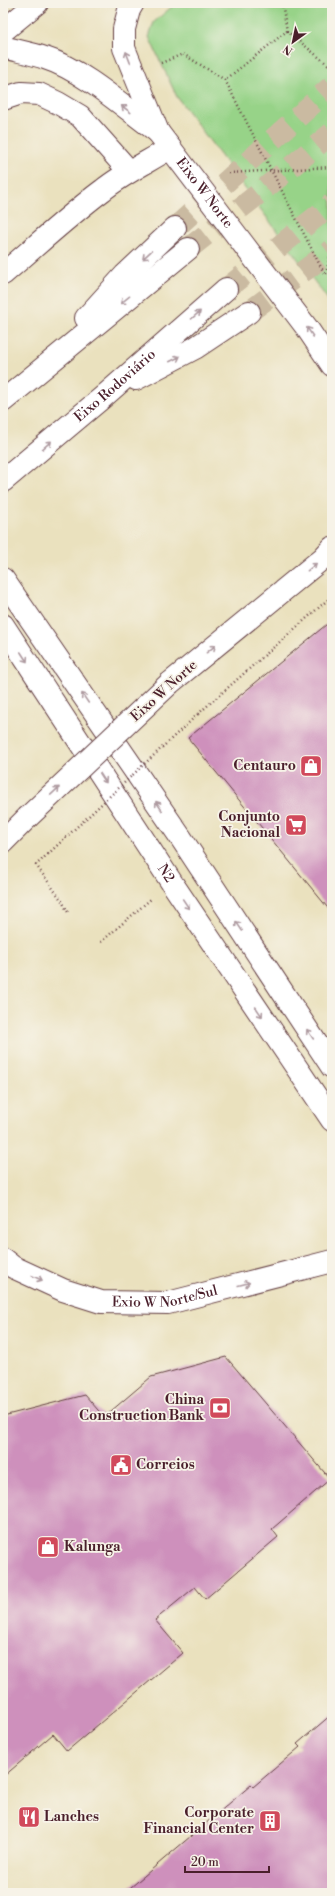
<svg xmlns="http://www.w3.org/2000/svg" width="335" height="1896" font-family="'Libre Bodoni',serif">
	<rect width="100%" height="100%" fill="#f7f3e8"/>
	<filter id="ink" filterUnits="userSpaceOnUse"><feTurbulence type="fractalNoise" baseFrequency=".025" numOctaves="2"/><feDisplacementMap in="SourceGraphic" scale="8" xChannelSelector="R" yChannelSelector="G"/><feConvolveMatrix kernelMatrix="1 2 1 2 8 2 1 2 1" color-interpolation-filters="sRGB"/></filter>
	<filter id="wash" filterUnits="userSpaceOnUse"><feTurbulence type="fractalNoise" baseFrequency=".012" numOctaves="4" result="noise"/><feDisplacementMap in="SourceGraphic" scale="16" xChannelSelector="R" yChannelSelector="G"/><feGaussianBlur stdDeviation="0.9" result="paint"/><feColorMatrix in="noise" values="0 0 0 0 0 0 0 0 0 0 0 0 0 0 0 0 0 1.4 0 .05"/><feComposite in="paint" operator="in"/></filter>
	<g filter="url(#wash)">
		<rect width="100%" height="100%" fill="#eae1be"/>
		<path fill="#97d388" stroke="#70795a" d="M176 3H328L332 8V305L177 97 149 37 154 22Z"/>
		<g id="blocks">
			<path fill="#ce90bc" d="M332 620V913L188 738Z
				M226 1357 330 1479 272 1529 278 1537 205 1599 195 1587 155 1620 183 1653 67 1751 53 1734 3 1777V1416L85 1395 104 1417 151 1377Z
				M332 1714V1893H124L251 1785 253 1787 300 1747 297 1744Z"/>
		</g>
	</g>
	<g filter="url(#ink)">
		<use href="#blocks" fill-opacity="0" stroke="#623c41" stroke-width="1"/>
		<g fill="none" stroke-linecap="round" stroke-linejoin="round">
			<path stroke="#cabaa1" stroke-width="22" stroke-dasharray="22 11" stroke-linecap="butt" d="M175 228 332 86
				M188 249 252 199 332 133
				M226 289 332 204
				M249 312 332 250"/>
			<g stroke="#623c41" stroke-width="24">
				<path id="minor" d="M3 99 21 93 39 94 58 103 80 116 129 171
					M3 274C36 246 68 216 103 190 124 173 148 162 170 148"/>
			</g>
			<g stroke="#623c41" stroke-width="24">
				<g id="major">
					<path id="s1" d="M133 3 129 10 124 29V48L158 132 307 328 332 365"/>
					<path d="M3 31 37 3"/>
					<path d="M3 47C17 51 31 53 45 58 83 70 125 108 158 132"/>
					<path d="M3 579 181 838 332 1067"/>
					<path id="s2" d="M3 625 172 883 332 1120"/>
					<path d="M170 683 323 558 332 548"/>
					<path d="M3 842 27 818"/>
					<path id="s3" d="M3 1259 13 1267 63 1290 101 1302 168 1303 332 1261"/>
				</g>
			</g>
			<g stroke="#623c41" stroke-width="24">
				<g id="highway">
					<path d="M86 318 125 275 175 228"/>
					<path d="M136 379 195 348 249 312"/>
					<path d="M3 401 188 249"/>
					<path id="s4" d="M3 481 103 397 226 289"/>
				</g>
			</g>
			<path stroke="#623c41" stroke-width="2.5" stroke-dasharray="1 3" stroke-linecap="butt" d="M287 31 332 68
				M161 63 183 54 225 80 287 31 282 3
				M225 80 325 275
				M229 173 332 167
				M326 274 332 247
				M198 714 332 596
				M48 854 36 865 62 901 69 914
				M101 942 152 898"/>
			<use href="#minor" stroke="#fff" stroke-width="22"/>
			<use href="#major" stroke="#fff" stroke-width="22"/>
			<use href="#highway" stroke="#fff" stroke-width="22"/>
			<g stroke="#623c41" stroke-width="24" stroke-linecap="butt">
				<path id="major-bridge" d="M27 818 170 683"/>
			</g>
			<path stroke="#623c41" stroke-width="2.5" stroke-dasharray="1 3" stroke-linecap="butt" d="M48 854 198 714"/>
			<use href="#major-bridge" stroke="#fff" stroke-width="22"/>
		</g>
		<defs><path id="oneway-shaft" d="M-6 0H5M1.5-3L5.5 0L1.5 3" fill="none" stroke-width="1.6" stroke-linecap="round" stroke-linejoin="round"/></defs>
		<g stroke="#ae9aa0">
			<use href="#oneway-shaft" transform="translate(128 57) rotate(-111)"/>
			<use href="#oneway-shaft" transform="translate(126 109) rotate(-143)"/>
			<use href="#oneway-shaft" transform="translate(147 255) rotate(137)"/>
			<use href="#oneway-shaft" transform="translate(125 300) rotate(141)"/>
			<use href="#oneway-shaft" transform="translate(196 315) rotate(-41)"/>
			<use href="#oneway-shaft" transform="translate(310 332) rotate(-124)"/>
			<use href="#oneway-shaft" transform="translate(175 359) rotate(-27)"/>
			<use href="#oneway-shaft" transform="translate(47 445) rotate(-41)"/>
			<use href="#oneway-shaft" transform="translate(312 567) rotate(-39)"/>
			<use href="#oneway-shaft" transform="translate(211 649) rotate(-39)"/>
			<use href="#oneway-shaft" transform="translate(24 657) rotate(57)"/>
			<use href="#oneway-shaft" transform="translate(85 698) rotate(-124)"/>
			<use href="#oneway-shaft" transform="translate(103 778) rotate(57)"/>
			<use href="#oneway-shaft" transform="translate(55 791) rotate(-43)"/>
			<use href="#oneway-shaft" transform="translate(159 806) rotate(-124)"/>
			<use href="#oneway-shaft" transform="translate(186 904) rotate(56)"/>
			<use href="#oneway-shaft" transform="translate(239 926) rotate(-124)"/>
			<use href="#oneway-shaft" transform="translate(259 1012) rotate(56)"/>
			<use href="#oneway-shaft" transform="translate(310 1034) rotate(-124)"/>
			<use href="#oneway-shaft" transform="translate(37 1278) rotate(24)"/>
			<use href="#oneway-shaft" transform="translate(244 1284) rotate(-14)"/>
		</g>
	</g>
	<defs>
		<g id="shop-square" transform="scale(1.15)"><rect x="-9" y="-9" width="18" height="18" rx="4" fill="#d1495b" stroke="#f7f3e8"/><path d="M-5-2.5h2.3a2.7 3.5 0 0 1 5.4 0H5L5.5 6h-11ZM-1.5-2.5h3a1.5 2.3 0 0 0-3 0Z" fill="#fff"/></g>
		<g id="supermarket-square" transform="scale(1.15)"><rect x="-9" y="-9" width="18" height="18" rx="4" fill="#d1495b" stroke="#f7f3e8"/><path d="M-6-5.5h2.5l.6 2H6L4.5 2H-2.5L-4.4-4H-6ZM-1.5 3.2a1.3 1.3 0 1 0 .1 0ZM3 3.2a1.3 1.3 0 1 0 .1 0Z" fill="#fff"/></g>
		<g id="bank-square" transform="scale(1.15)"><rect x="-9" y="-9" width="18" height="18" rx="4" fill="#d1495b" stroke="#f7f3e8"/><path d="M-6-4H6V4H-6ZM0-2.3a2.3 2.3 0 1 0 0 4.6a2.3 2.3 0 1 0 0-4.6Z" fill="#fff"/></g>
		<g id="civic-square" transform="scale(1.15)"><rect x="-9" y="-9" width="18" height="18" rx="4" fill="#d1495b" stroke="#f7f3e8"/><path d="M-.6-6.5H3V-4.5H.6V-3L4-1V1h2V6H-6V1h2V-1L-.6-3ZM-1.2 2.5V6h2.4V2.5Z" fill="#fff"/></g>
		<g id="restaurant-square" transform="scale(1.15)"><rect x="-9" y="-9" width="18" height="18" rx="4" fill="#d1495b" stroke="#f7f3e8"/><path d="M-5-6h1v4h1v-4h1v4h1v-4h1v5L-1.5 .5V6h-2V.5L-5-1ZM5-6V6H3V1.5H1.5Q1.5-4 5-6Z" fill="#fff"/></g>
		<g id="building-square" transform="scale(1.15)"><rect x="-9" y="-9" width="18" height="18" rx="4" fill="#d1495b" stroke="#f7f3e8"/><path d="M-4-6H4V6H1V3H-1V6H-4ZM-2.5-4.3h1.7v1.8h-1.7ZM.8-4.3h1.7v1.8H.8ZM-2.5-1h1.7V.8h-1.7ZM.8-1h1.7V.8H.8Z" fill="#fff"/></g>
	</defs>
	<g fill-rule="evenodd">
		<use href="#shop-square" x="311" y="766"/>
		<use href="#supermarket-square" x="296" y="825"/>
		<use href="#bank-square" x="220" y="1408"/>
		<use href="#civic-square" x="121" y="1465"/>
		<use href="#shop-square" x="48" y="1547"/>
		<use href="#restaurant-square" x="29" y="1817"/>
		<use href="#building-square" x="270" y="1821"/>
	</g>
	<g text-anchor="middle" dominant-baseline="central" stroke-width="3.5" stroke-linejoin="round" paint-order="stroke">
		<g font-size="14" fill="#4a1f2b" stroke="#f7f3e8">
			<text stroke="none"><textPath href="#s1" startOffset="214">Eixo W Norte</textPath></text>
			<text stroke="none"><textPath href="#s4" startOffset="147">Eixo Rodoviário</textPath></text>
			<text transform="translate(164 691) rotate(-42)">Eixo W Norte</text>
			<text stroke="none"><textPath href="#s2" startOffset="297">N2</textPath></text>
			<text stroke="none"><textPath href="#s3" startOffset="172">Exio W Norte/Sul</textPath></text>
		</g>
		<g font-size="14" font-weight="bold" fill="#4a1f2b" stroke="#f7f3e8" text-anchor="end">
			<text x="296" y="766">Centauro</text>
			<text x="280" y="817">Conjunto<tspan x="280" dy="16">Nacional</tspan></text>
			<text x="204" y="1400">China<tspan x="204" dy="16">Construction Bank</tspan></text>
			<text x="136" y="1465" text-anchor="start">Correios</text>
			<text x="64" y="1547" text-anchor="start">Kalunga</text>
			<text x="254" y="1813">Corporate<tspan x="254" dy="16">Financial Center</tspan></text>
			<text x="44" y="1817" text-anchor="start">Lanches</text>
		</g>
	</g>
	<rect width="335" height="1896" fill="none" stroke="#f7f3e8" stroke-width="16"/>
	<g transform="translate(293 42) rotate(213)" stroke="#f7f3e8" stroke-width="3" paint-order="stroke">
	<path d="M0-3L7 15L0 10L-7 15Z" fill="#4a1f2b"/>
	<text y="-6" font-size="11" font-weight="bold" text-anchor="middle" fill="#4a1f2b">N</text>
	</g>
	<path d="M185 1866v6h84v-6" fill="none" stroke="#4a1f2b" stroke-width="2"/>
	<text x="191" y="1866" font-size="12" fill="#4a1f2b" stroke="#f7f3e8" stroke-width="3" paint-order="stroke">20 m</text>
</svg>
